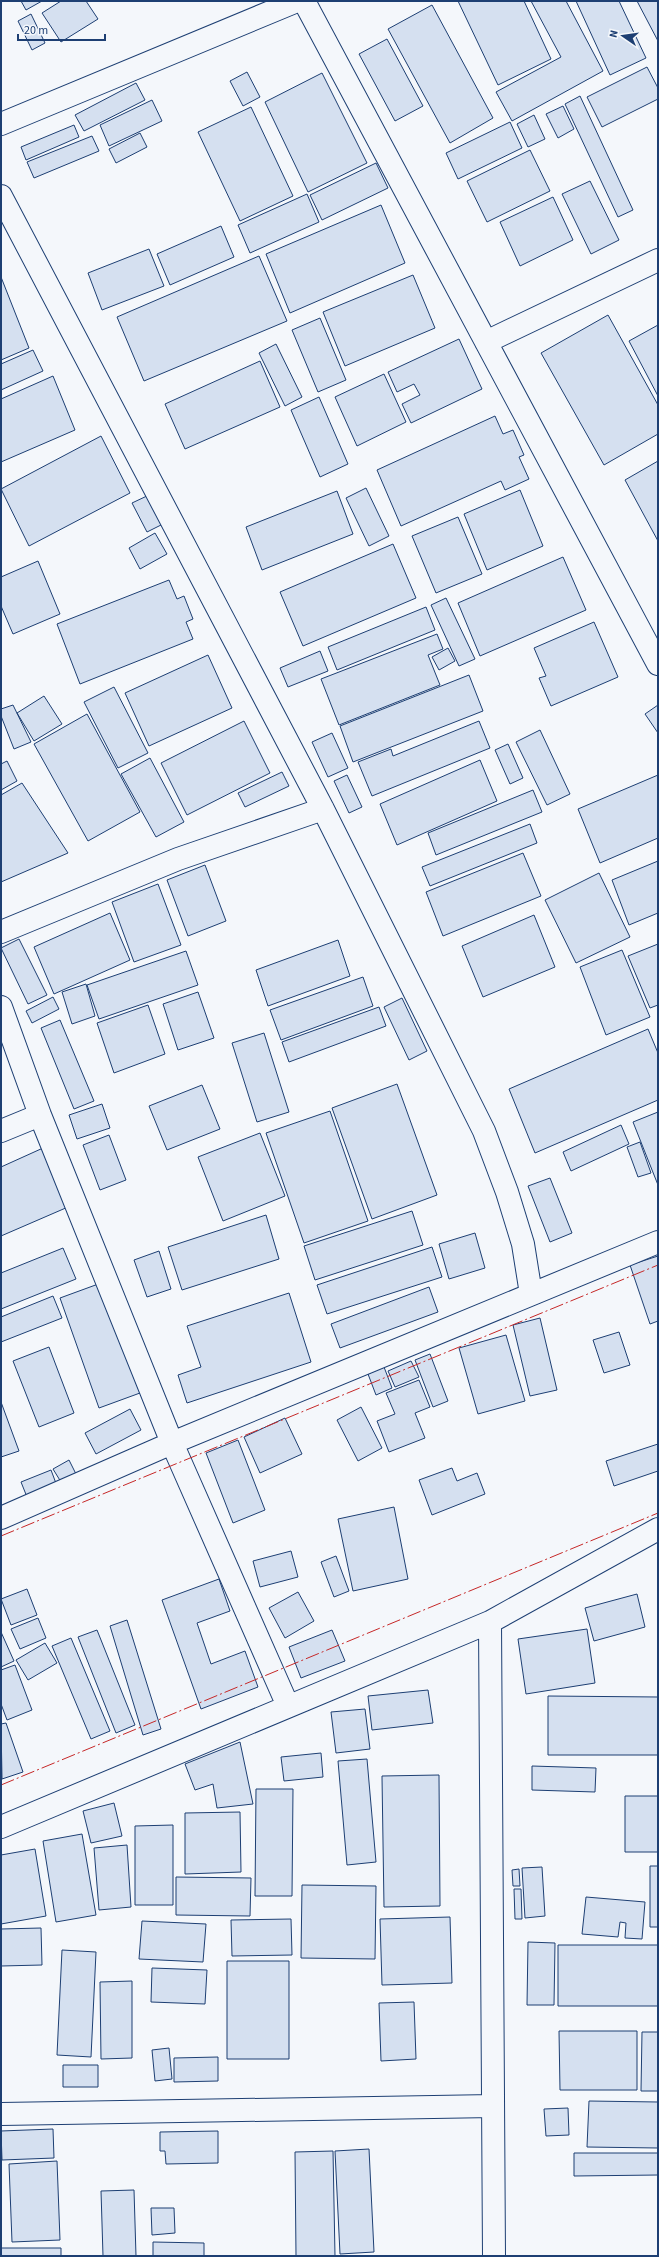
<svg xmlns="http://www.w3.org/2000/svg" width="659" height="2257" font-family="'Source Sans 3',sans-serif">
	<rect width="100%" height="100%" fill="#f4f7fb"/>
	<path fill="#d5e0f0" stroke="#1d3f73" d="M21 1H42L26 10Z
		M61 1H86L98 19 61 42 42 13Z
		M458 1H524L551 59 498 85Z
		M531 1H566L603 71 512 121 496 92 561 57Z
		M576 1H619L646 58 610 75Z
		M637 1H658V41Z
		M432 5 493 118 450 143 388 29Z
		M31 14 45 43 32 50 18 21Z
		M387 39 423 106 395 121 359 54Z
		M647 67 658 88V99L602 127 587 97Z
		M247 72 260 97 243 106 230 81Z
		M322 73 367 163 308 192 265 102Z
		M136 83 145 100 84 131 75 115Z
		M580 96 633 210 618 217 565 104Z
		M152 100 162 121 109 146 100 125Z
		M563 106 574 129 558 138 546 114Z
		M251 107 293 196 240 221 198 132Z
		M534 115 545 139 528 147 517 124Z
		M510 122 522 148 458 179 446 153Z
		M74 125 79 137 26 160 21 147Z
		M140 133 147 147 116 163 109 149Z
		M92 136 99 151 34 178 27 162Z
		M530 150 550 191 487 222 467 181Z
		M376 163 388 188 322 220 310 195Z
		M590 181 619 240 591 254 562 194Z
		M307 194 319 222 250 253 238 225Z
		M553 197 573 240 520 266 500 222Z
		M381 205 405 263 290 313 266 254Z
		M221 226 234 257 170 285 157 254Z
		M149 249 164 286 102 310 88 273Z
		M259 256 287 321 144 381 117 317Z
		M413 275 435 328 345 366 323 312Z
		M1 277 29 348 1 360Z
		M608 315 658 405V434L604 465 541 353Z
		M320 318 346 380 318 392 292 330Z
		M658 325V396L629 341Z
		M459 339 482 389 411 423 402 404 420 395 414 384 397 392 388 372Z
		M276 344 302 397 285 406 259 353Z
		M33 350 43 371 1 390V364Z
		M260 361 280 407 185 449 165 404Z
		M384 374 406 422 357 446 335 397Z
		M53 376 75 430 1 462V399Z
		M319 397 348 464 320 477 291 410Z
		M495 416 503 434 513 430 524 455 519 457 529 479 505 490 501 481 401 526 377 470Z
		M101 436 130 493 29 546 1 489Z
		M658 461V541L625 480Z
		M366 488 389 536 369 546 346 498Z
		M520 490 543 546 487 570 464 514Z
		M337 491 353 534 262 570 246 527Z
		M149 495 163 524 147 532 132 503Z
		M458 517 482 574 436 593 412 536Z
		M155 533 167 554 140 569 129 548Z
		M393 544 416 598 303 646 280 592Z
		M563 557 586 610 480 656 458 603Z
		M38 561 60 614 13 634 1 606V577Z
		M169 580 177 599 184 596 193 619 186 622 193 639 80 684 57 624Z
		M446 598 475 659 459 666 431 605Z
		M426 607 435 630 337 670 328 647Z
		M594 622 618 677 551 706 539 678 546 676 534 648Z
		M437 634 443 649 428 655 440 685 339 725 321 679Z
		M448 648 455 661 439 670 432 657Z
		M320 651 328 671 288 687 280 668Z
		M208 655 232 708 149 746 125 693Z
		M469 675 483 711 353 762 340 726Z
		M114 687 148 753 118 768 84 702Z
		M44 696 62 724 34 741 17 713Z
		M13 705 31 742 14 749 1 716V709Z
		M658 705V733L645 714Z
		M87 714 140 812 88 841 34 744Z
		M244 721 270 773 187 815 161 763Z
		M479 721 490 748 372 796 358 762 391 749 393 756Z
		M540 730 570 794 547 805 516 742Z
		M332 733 348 768 328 777 312 742Z
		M508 744 523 778 510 784 495 750Z
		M150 758 184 822 156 837 121 774Z
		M480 760 497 801 397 845 380 804Z
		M7 761 17 781 1 790V764Z
		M282 772 289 786 245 807 238 793Z
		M347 775 362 807 349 813 334 781Z
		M658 775V838L600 863 578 809Z
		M22 783 68 853 1 882V795Z
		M533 790 542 812 436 855 428 833Z
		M530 824 537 843 430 886 422 867Z
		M523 853 541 896 443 936 426 892Z
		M658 861V913L629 925 612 880Z
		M205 865 226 921 188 936 167 880Z
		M599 873 630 937 576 963 545 900Z
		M158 884 181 945 134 962 112 902Z
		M110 913 130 960 54 994 34 947Z
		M534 915 555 967 483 997 462 946Z
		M19 939 47 995 28 1004 1 948Z
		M338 940 350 976 268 1006 256 970Z
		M658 944V1005L650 1008 628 956Z
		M622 950 650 1017 606 1035 580 967Z
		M186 951 198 985 99 1019 87 985Z
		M363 977 373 1006 281 1040 270 1010Z
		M86 984 95 1016 72 1024 62 992Z
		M198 992 214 1038 178 1050 163 1004Z
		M53 997 59 1009 32 1023 26 1011Z
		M402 998 427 1051 409 1060 384 1007Z
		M148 1005 165 1054 114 1073 97 1023Z
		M379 1007 386 1026 289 1062 282 1042Z
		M60 1020 94 1101 74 1109 41 1028Z
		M648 1029 658 1053V1100L535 1153 509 1089Z
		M264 1033 289 1112 257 1122 232 1043Z
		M397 1084 437 1195 372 1219 332 1108Z
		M202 1085 220 1129 167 1150 149 1106Z
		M102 1104 110 1128 77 1139 69 1115Z
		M330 1111 368 1221 304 1243 266 1133Z
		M658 1112V1185L633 1122Z
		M621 1125 629 1144 571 1171 563 1152Z
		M260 1133 285 1196 223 1221 198 1157Z
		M109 1135 126 1180 100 1190 83 1145Z
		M640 1142 651 1173 638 1177 627 1147Z
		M43 1148 68 1207 1 1236V1167Z
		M550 1178 572 1233 550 1242 528 1186Z
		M412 1211 423 1245 315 1280 304 1246Z
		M266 1215 279 1259 182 1290 168 1247Z
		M475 1233 485 1268 449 1279 439 1244Z
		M432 1247 442 1277 327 1314 317 1285Z
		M63 1248 76 1279 1 1309V1273Z
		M159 1251 171 1289 147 1297 134 1260Z
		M658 1256V1321L650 1324 630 1265Z
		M101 1283 140 1393 99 1408 60 1298Z
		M429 1287 438 1312 340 1348 331 1324Z
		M289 1293 311 1362 187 1403 178 1375 201 1367 187 1326Z
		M53 1296 62 1318 1 1342V1317Z
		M540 1318 557 1390 530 1396 513 1325Z
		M619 1332 630 1365 604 1373 593 1340Z
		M506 1335 525 1401 478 1414 459 1348Z
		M49 1347 74 1413 39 1427 13 1361Z
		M430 1354 448 1401 433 1407 415 1360Z
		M411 1361 419 1377 395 1387 388 1371Z
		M384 1367 392 1388 376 1395 368 1374Z
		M419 1380 430 1407 415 1413 425 1438 389 1452 377 1421 395 1414 386 1393Z
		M1 1402 19 1451 1 1457Z
		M361 1407 382 1448 358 1461 337 1420Z
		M130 1409 141 1430 96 1454 85 1433Z
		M285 1418 302 1454 260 1473 244 1437Z
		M238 1440 265 1510 233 1523 206 1453Z
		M658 1444V1471L614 1486 606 1461Z
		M69 1460 76 1474 61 1482 53 1469Z
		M452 1468 457 1481 477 1473 485 1494 432 1515 419 1480Z
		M51 1470 57 1486 27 1497 21 1482Z
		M394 1507 408 1579 353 1591 338 1519Z
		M291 1551 298 1577 260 1587 253 1561Z
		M336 1556 349 1591 334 1597 321 1562Z
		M219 1579 230 1611 197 1623 211 1664 245 1651 258 1687 201 1709 162 1600Z
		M27 1589 37 1615 11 1625 1 1599Z
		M298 1592 314 1621 285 1638 269 1608Z
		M637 1594 645 1627 594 1641 585 1608Z
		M38 1618 46 1638 20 1649 11 1629Z
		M127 1620 161 1729 143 1735 110 1626Z
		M587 1629 595 1683 526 1694 518 1639Z
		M97 1630 135 1725 116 1733 78 1637Z
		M332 1630 345 1661 301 1678 289 1647Z
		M1 1632 14 1661 1 1667Z
		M71 1638 110 1731 91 1739 52 1646Z
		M45 1643 57 1663 28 1680 16 1660Z
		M15 1665 32 1710 7 1720 1 1704V1670Z
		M428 1690 433 1723 372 1730 368 1696Z
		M548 1696 658 1697V1755H548Z
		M365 1709 370 1749 336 1753 331 1712Z
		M6 1723 23 1772 2 1779 1 1724Z
		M240 1742 253 1804 217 1808 213 1784 195 1790 185 1764Z
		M321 1753 323 1777 284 1781 281 1757Z
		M367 1759 376 1862 347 1865 338 1761Z
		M532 1766 596 1768 595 1792 532 1790Z
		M439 1775 440 1906 384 1907 382 1776Z
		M256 1789H293L292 1896H255Z
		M625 1796H658V1852H625Z
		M114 1803 122 1836 91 1843 83 1811Z
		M240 1812 241 1872 185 1874V1813Z
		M173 1825V1905H135V1826Z
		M82 1834 96 1915 56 1922 43 1841Z
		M127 1845 131 1907 99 1910 94 1848Z
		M35 1849 46 1916 1 1924V1855Z
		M650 1866H658V1927H650Z
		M542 1867 545 1916 525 1918 522 1868Z
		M519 1869 520 1886H513L512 1870Z
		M176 1877 251 1878 250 1916 176 1915Z
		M302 1885 376 1886 375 1959 301 1958Z
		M514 1889H521L522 1919H515Z
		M586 1897 645 1902 642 1939 625 1938 626 1923 620 1922 618 1937 582 1934Z
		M450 1917 452 1983 382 1985 380 1919Z
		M291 1919 292 1955 232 1956 231 1920Z
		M142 1921 206 1924 203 1962 139 1959Z
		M41 1928 42 1965 1 1966V1929Z
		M528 1942 555 1943 554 2005H527Z
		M558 1945H658V2006H558Z
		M62 1950 96 1952 91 2057 57 2055Z
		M227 1961H289V2059H227Z
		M152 1968 207 1970 205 2004 151 2002Z
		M132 1981V2058L101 2059 100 1982Z
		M414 2002 416 2059 381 2061 379 2003Z
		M559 2031H637V2090H560Z
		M642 2032H658V2091H641Z
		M169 2048 172 2079 155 2081 152 2050Z
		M218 2057V2081L174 2082V2058Z
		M63 2065H98V2087H63Z
		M589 2101 658 2102V2148L587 2147Z
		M568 2108 569 2135 546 2136 544 2109Z
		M53 2129 54 2158 2 2160 1 2131Z
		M218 2131V2163L166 2164 165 2151H160V2132Z
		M369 2149 374 2252 340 2254 335 2151Z
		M333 2151 335 2256H296L295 2152Z
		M574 2153H658V2175L574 2176Z
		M57 2161 60 2240 12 2242 9 2164Z
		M134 2190 136 2256H103L101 2191Z
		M151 2208H174L175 2233 152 2235Z
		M153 2242 204 2243V2256H153Z
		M1 2248H61V2256H1Z"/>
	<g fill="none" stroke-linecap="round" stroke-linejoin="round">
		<g stroke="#1d3f73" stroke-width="24">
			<path id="street" d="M304 1 658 664
				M1 124 297 1
				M1 196 323 809 484 1131 507 1192 523 1244 531 1294
				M486 342 658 260
				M1 932 178 859 323 809
				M1 1007 40 1115 172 1443 288 1706
				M1 1131 40 1115
				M1 1518 172 1443 658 1242
				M490 1622 494 2256
				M1 1827 490 1622 658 1529
				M1 2114 493 2106"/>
		</g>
		<use href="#street" stroke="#f4f7fb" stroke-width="22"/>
		<path stroke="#c62828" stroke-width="1" stroke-dasharray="14 3 2 3" stroke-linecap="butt" d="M1 1536 658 1265
			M1 1785 658 1513"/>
	</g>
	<rect width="659" height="2257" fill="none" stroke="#1d3f73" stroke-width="4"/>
	<g transform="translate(623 36) rotate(283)" stroke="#f4f7fb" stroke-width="3" paint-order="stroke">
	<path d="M0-3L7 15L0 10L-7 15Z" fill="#1d3f73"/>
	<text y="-6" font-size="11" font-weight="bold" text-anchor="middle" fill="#1d3f73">N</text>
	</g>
	<path d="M18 34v6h87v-6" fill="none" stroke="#1d3f73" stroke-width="2"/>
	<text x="24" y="34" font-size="12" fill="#1d3f73" stroke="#f4f7fb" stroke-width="3" paint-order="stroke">20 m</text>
</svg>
